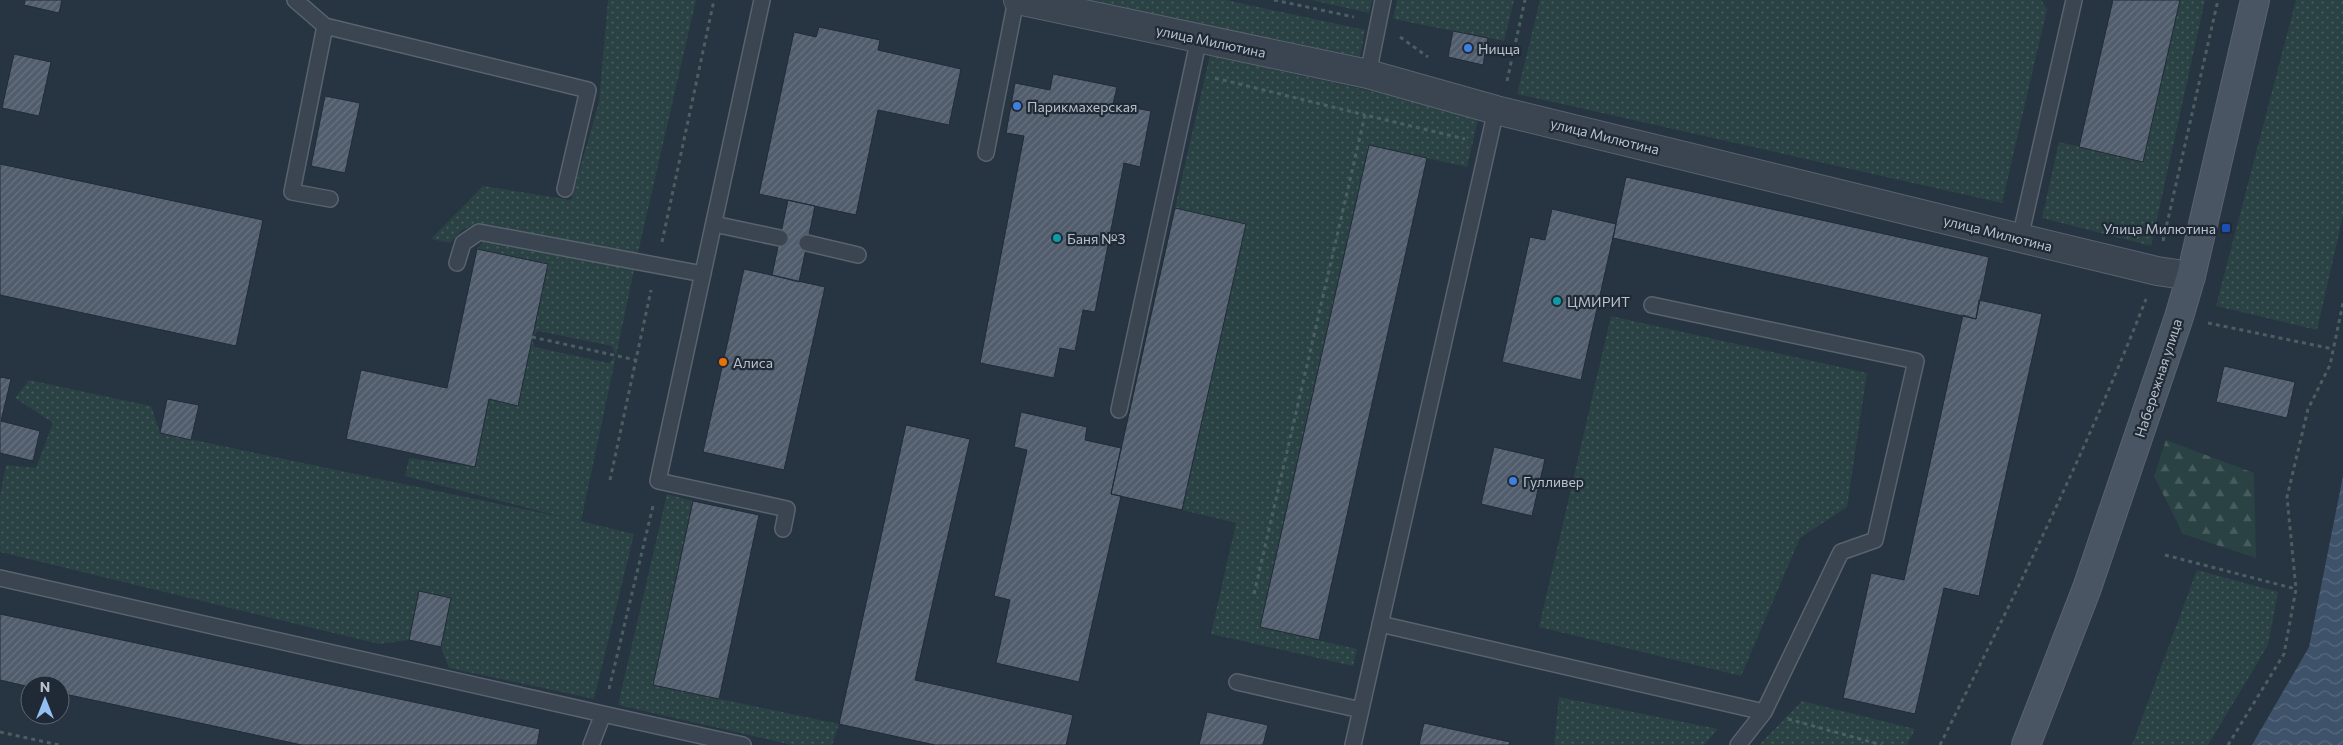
<svg xmlns="http://www.w3.org/2000/svg" width="2343" height="745" font-family="Commissioner,sans-serif">
	<defs>
		<pattern id="grass-dots" width="8" height="8" patternUnits="userSpaceOnUse" patternTransform="scale(1.25)"><rect width="8" height="8" fill="#2a4243"/><path d="M2 2h.1M6 6h.1" fill="none" stroke="#475c5d" stroke-width="1.8" stroke-linecap="round"/></pattern>
		<pattern id="forest-firs" width="22" height="20" patternUnits="userSpaceOnUse" patternTransform="scale(1.25)"><rect width="22" height="20" fill="#2a4243"/><path d="M5 1l3.5 6h-7zM16 11l3.5 6h-7z" fill="#475c5d"/></pattern>
		<pattern id="water-waves" width="16" height="10" patternUnits="userSpaceOnUse" patternTransform="scale(1.25)"><rect width="16" height="10" fill="#3e5269"/><path d="M0 5q4-4 8 0t8 0" fill="none" stroke="#58697d"/></pattern>
		<pattern id="building-hatch" width="6" height="6" patternUnits="userSpaceOnUse" patternTransform="scale(1.25)"><rect width="6" height="6" fill="#515d6c"/><path d="M-1 1l2-2M0 6l6-6M5 7l2-2" fill="none" stroke="#687280"/></pattern>
	</defs>
	<rect width="100%" height="100%" fill="#273441"/>
	<path fill="url(#grass-dots)" fill-rule="evenodd" d="M608 0H696L636 261 581 521 634 534 594 699 449 668 441 647 451 598 419 591 409 640 379 644 0 552V495L6 465 36 468 53 423 15 398 29 380 151 406 160 433 566 518 405 476 409 458 475 467 489 399 518 405 548 264 477 249 485 240 636 261 626 251 477 223 462 230 450 243 431 239 483 186 571 200 599 102ZM538 331 612 346 616 356 609 363 534 347 532 338Z
		M1091 0H1226L1365 30 1360 57Z
		M1311 0H1372L1369 13Z
		M1397 0H1514L1504 41 1393 19Z
		M1540 0H2041L2047 9 2002 203 1517 94Z
		M2180 0H2205L2151 246 2042 218 2059 142 2143 161Z
		M2296 0H2343V216L2317 330 2216 306Z
		M1210 55 1479 115 1467 167 1369 145 1260 627 1357 649 1353 666 1211 634 1236 523 1182 510 1246 224 1175 208Z
		M1611 316 1867 373 1847 507 1800 538 1741 676 1539 627Z
		M667 494 693 501 653 685 839 724 832 745H792L618 705Z
		M2197 570 2278 592 2268 645 2208 745H2132Z
		M1559 697 1718 729 1704 745H1554Z
		M1802 701 1915 729 1907 745H1759Z"/>
	<path fill="url(#forest-firs)" d="M2166 440 2254 473 2256 558 2183 534 2154 476Z"/>
	<path fill="url(#water-waves)" d="M2343 476V745H2252L2309 647Z"/>
	<path fill="url(#building-hatch)" stroke="#222c38" d="M25 0H62L59 13 24 5Z
		M2113 0H2180L2143 162 2079 147Z
		M819 27 880 40 878 50 961 69 949 125 878 110 856 215 759 194 794 32 816 37Z
		M1453 31 1488 38 1483 65 1448 57Z
		M14 54 51 62 39 116 2 108Z
		M1053 74 1117 87 1113 104 1151 111 1140 167 1124 163 1095 312 1083 310 1075 351 1060 348 1054 378 980 363 1024 136 1006 133 1015 83 1050 90Z
		M325 96 360 103 345 173 311 166Z
		M1369 145 1427 158 1319 640 1260 627Z
		M0 164 263 220 236 346 0 295Z
		M1626 177 1989 257 1976 319 1613 238Z
		M788 200 815 206 799 282 772 275Z
		M1175 208 1246 224 1182 510 1111 494Z
		M1552 209 1616 224 1581 380 1502 362 1530 237 1545 240Z
		M477 249 548 264 518 406 489 399 475 467 346 439 361 370 447 388Z
		M744 269 825 287 784 470 703 452Z
		M1979 300 2042 314 1979 596 1944 588 1915 714 1843 698 1871 573 1904 580 1963 315 1976 319Z
		M2224 366 2295 382 2287 418 2216 402Z
		M0 377 11 379 1 421 40 431 33 461 0 453Z
		M167 399 199 405 191 440 160 433Z
		M1021 412 1087 427 1085 440 1121 448 1111 494 1121 496 1079 682 996 663 1010 600 994 596 1027 450 1014 447Z
		M906 425 970 439 915 680 1073 715 1066 745H935L839 724Z
		M1494 447 1545 459 1532 516 1481 504Z
		M693 501 759 515 719 699 653 685Z
		M419 591 451 598 441 647 409 640Z
		M0 614 540 729 537 745H302L60 693V685H30V687L0 680Z
		M1207 712 1268 725 1263 745H1199Z
		M1424 723 1510 742 1509 745H1419Z"/>
	<g fill="none" stroke-linecap="round" stroke-linejoin="round">
		<g stroke="#59636e" stroke-width="18">
			<path id="lane" d="M295 0 325 26 588 90 565 189
				M762 0 658 481 787 509 783 529
				M325 26 292 192 330 199
				M1368 74 1383 0
				M986 153 1016 0
				M714 224 780 238
				M2020 238 2074 0
				M807 243 858 255
				M457 263 463 243 479 232 703 274
				M1652 305 1916 361 1875 540 1841 552 1764 712
				M1119 410 1199 38
				M0 578 603 714 591 745
				M1380 624 1764 712 1738 745
				M1237 682 1361 710
				M603 714 743 745
				M1353 745 1496 110"/>
		</g>
		<g stroke="#59636e" stroke-width="30">
			<path id="street" d="M1018 0 1368 74 1496 110 2020 238 2157 271 2191 276"/>
		</g>
		<g stroke="#59636e" stroke-width="30">
			<path id="secondary" d="M2026 745 2087 588 2179 317 2191 276 2255 0"/>
		</g>
		<path stroke="#4a5f61" stroke-width="3" stroke-dasharray="4 4" stroke-linecap="butt" d="M1274 0 1354 17
			M1400 37 1428 57
			M1215 78 1365 115
			M1507 81 1525 0
			M2163 241 2218 0
			M662 242 714 0
			M2208 323 2333 349
			M532 337 636 360
			M610 480 651 290
			M2165 555 2296 589
			M1254 594 1365 115 1465 139
			M609 689 653 506
			M1788 719 1882 745
			M0 732 59 745
			M1940 745C2013 599 2086 452 2146 299
			M2228 745 2284 654 2296 589 2287 497 2308 409 2330 365 2343 303"/>
		<use href="#lane" stroke="#3b4551" stroke-width="15"/>
		<use href="#street" stroke="#3b4551" stroke-width="28"/>
		<use href="#secondary" stroke="#4a5564" stroke-width="28"/>
	</g>
	<g fill="#3f7fe0" stroke="#202a36" stroke-width="2">
		<circle cx="1468" cy="48" r="5"/>
		<circle cx="1017" cy="106" r="5"/>
		<circle cx="1513" cy="481" r="5"/>
	</g>
	<rect fill="#1a4fb4" stroke="#202a36" stroke-width="2" x="2221" y="223" width="10" height="10" rx="2.5"/>
	<g fill="#0f9aa8" stroke="#202a36" stroke-width="2">
		<circle cx="1057" cy="238" r="5"/>
		<circle cx="1557" cy="301" r="5"/>
	</g>
	<circle fill="#e8710a" stroke="#202a36" stroke-width="2" cx="723" cy="362" r="5"/>
	<g text-anchor="middle" dominant-baseline="central" stroke-width="4.5" stroke-linejoin="round" paint-order="stroke">
		<g font-size="14" fill="#b8c1cb" stroke="#202a36">
			<text transform="translate(1211 41) rotate(12)">улица Милютина</text>
			<text transform="translate(1605 136) rotate(14)">улица Милютина</text>
			<text transform="translate(1998 233) rotate(14)">улица Милютина</text>
			<text transform="translate(2158 378) rotate(-72)">Набережная улица</text>
		</g>
		<g font-size="14" fill="#b8c1cb" stroke="#202a36" text-anchor="start">
			<text x="1478" y="48">Ницца</text>
			<text x="1027" y="106">Парикмахерская</text>
			<text x="2216" y="228" text-anchor="end">Улица Милютина</text>
			<text x="1067" y="238">Баня №3</text>
			<text x="1567" y="301">ЦМИРИТ</text>
			<text x="733" y="362">Алиса</text>
			<text x="1523" y="481">Гулливер</text>
		</g>
	</g>
	<g transform="translate(45 700)"><circle r="24" fill="#202a36" stroke="#5d6672"/>
	<path d="M0-4L9 19L0 12L-9 19Z" fill="#94bef4"/>
	<text y="-8" font-size="14" font-weight="bold" text-anchor="middle" fill="#b8c1cb">N</text>
	</g>
</svg>
